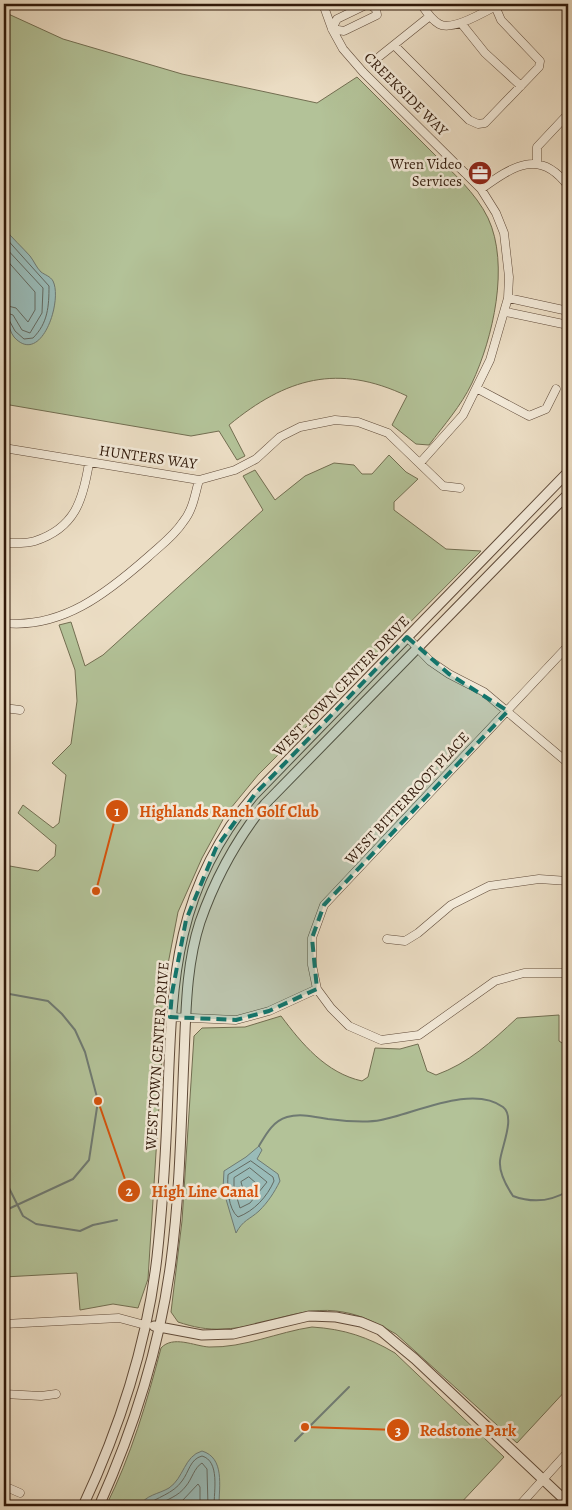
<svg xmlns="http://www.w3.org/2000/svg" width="572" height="1510" font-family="Alegreya,serif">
	<rect width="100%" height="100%" fill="#ecdec5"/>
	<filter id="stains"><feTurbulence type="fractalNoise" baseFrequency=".004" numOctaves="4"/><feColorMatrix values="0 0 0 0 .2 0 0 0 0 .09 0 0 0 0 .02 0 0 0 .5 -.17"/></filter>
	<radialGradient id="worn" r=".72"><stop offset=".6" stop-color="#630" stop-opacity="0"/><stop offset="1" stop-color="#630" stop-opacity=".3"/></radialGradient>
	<path fill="#b3c298" stroke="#726e51" d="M4 12 63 39 182 74 317 103 357 77C382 102 407 127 432 152 452 172 476 193 488 218 510 265 493 338 472 383 461 406 444 425 429 445L416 444 392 425 407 396C338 363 286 378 229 425L245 456 237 460 219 431 191 436 4 404Z
		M389 455 406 472 418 479 394 502V510L446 549 481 551 258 775 226 814 202 858 178 912 168 964 148 1279 138 1308 113 1304 80 1310 77 1273 4 1277V865L38 871 55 856 56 845 18 813 23 805 53 828 59 823 66 775 52 763 71 744 77 701 75 670 59 625 71 622 85 666 103 655 263 510 243 476 255 470 275 500 305 476 334 463 354 465 362 474H372Z
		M559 1015V1041L568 1047V1388L517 1443 396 1334C380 1325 362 1315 343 1312 301 1304 264 1328 223 1329 207 1330 193 1327 178 1322L171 1312 182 1221 194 1036 202 1028 245 1027 281 1016C302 1044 326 1073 362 1081L368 1077 375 1048 400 1049 418 1044 427 1071 436 1075C469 1063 491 1042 517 1018Z
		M312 1327C344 1329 368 1337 395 1353L504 1457 458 1506H106C131 1456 147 1402 161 1348 173 1335 194 1346 209 1347 244 1348 278 1332 312 1327Z"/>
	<path fill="#99bbb8" stroke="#6f7a72" d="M4 228C12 238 22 247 30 256 34 261 36 267 41 272 45 275 50 276 53 281 63 301 41 367 14 337 0 319 4 254 4 228Z
		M259 1146 262 1150 257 1159 278 1174 280 1181C274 1193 268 1202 259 1211 249 1220 243 1220 236 1233L223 1189 224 1171 246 1157Z
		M202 1451C225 1458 219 1486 219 1506H140C145 1495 159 1494 169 1488 184 1478 184 1456 202 1451Z"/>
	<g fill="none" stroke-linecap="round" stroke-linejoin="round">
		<path stroke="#646a61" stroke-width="1" d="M4 236 49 286C49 306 48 323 33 338L24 339 15 331 9 320 4 319
			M4 246 43 288 42 313 30 333 22 330 13 315 4 312
			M4 257 35 292V310L28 322 16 308 4 305
			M251 1161 273 1177 274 1181C267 1197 254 1211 238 1217 228 1209 227 1187 228 1175Z
			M250 1168 267 1182 250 1203 240 1208 234 1188V1178Z
			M249 1177 257 1184 245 1196 241 1182Z
			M145 1506C157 1497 173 1494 182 1481 189 1472 190 1459 202 1456 220 1461 214 1491 214 1506
			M156 1506C167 1499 178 1497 186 1486 192 1479 194 1468 202 1463L207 1469 208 1506
			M173 1506 182 1501 198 1484 200 1487V1506"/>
		<path stroke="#6f7a72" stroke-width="2" d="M4 993 48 1001 62 1014 75 1030 85 1052 98 1101 89 1160 73 1179 4 1211
			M259 1146C266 1134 273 1121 287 1117 301 1113 315 1117 328 1119 344 1121 366 1123 381 1120 414 1114 472 1084 503 1107 516 1117 501 1148 500 1161 499 1172 507 1187 513 1196 532 1203 550 1202 568 1191
			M4 1166 6 1182 23 1216 36 1224 80 1231 93 1225 117 1220
			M295 1441 349 1387"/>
		<g stroke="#5f4a39" stroke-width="9">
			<path id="minor" d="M323 4 332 29 343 49 363 72 481 189 496 213 504 233 509 277 508 298 490 360 463 415 420 463
				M368 4 337 19 332 29 344 31 377 15 376 9 369 4
				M421 4C425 10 432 20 439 24 453 32 487 10 500 4
				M461 23 485 53 521 86
				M394 45 469 120 478 124 485 123 539 67 540 61 501 20 495 6
				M380 56 430 16
				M537 164V147L568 114
				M481 189C513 166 540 148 568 186
				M508 298 568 311
				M506 312 568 325
				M478 389 529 416 546 409 556 389
				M4 448 199 480 235 470 256 459 280 437 300 427 335 420 358 422 388 433 443 486 460 488
				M4 543C13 543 26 544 35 541 75 528 83 500 89 463
				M4 623C62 629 107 593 148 557 160 546 174 536 183 522 193 510 195 494 199 480
				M407 637 430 661 449 674 484 692 568 763
				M568 646 324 905 312 938V965L317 989 331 1008 349 1026 381 1040 419 1035 495 981 524 973H568
				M4 708 20 710
				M387 939 405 941 418 933 451 905 489 886 539 879 568 881
				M170 1017 236 1020 269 1011 317 989
				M4 1324 119 1318 145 1325
				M4 1394 41 1396 56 1394
				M4 1486 20 1493
				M519 1506 568 1452"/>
		</g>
		<g stroke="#5f4a39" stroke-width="11">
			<path id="tertiary" d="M154 1326 202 1335 233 1334 309 1316 336 1317 361 1322 380 1330 415 1359 568 1503
				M83 1506C120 1427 147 1344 157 1257 162 1211 165 1164 167 1118 172 994 169 893 255 794L568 472
				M99 1506C134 1428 160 1347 171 1261 180 1193 181 1125 184 1057 186 1012 186 965 200 922 215 879 236 840 265 804L568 494"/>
		</g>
		<use href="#minor" stroke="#f3ead9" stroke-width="8"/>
		<use href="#tertiary" stroke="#f3ead9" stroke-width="9"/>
	</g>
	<path fill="#0f766e" fill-opacity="0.2" stroke="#0f766e" stroke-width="4" stroke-dasharray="10 6" stroke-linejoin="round" d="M407 637 449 674 508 711 324 905 312 938 317 989 269 1011 236 1020 170 1017 172 993 186 920 216 848 255 794Z"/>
	<defs>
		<g id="office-disc" transform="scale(1.25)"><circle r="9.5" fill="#8f2418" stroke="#f3ead9"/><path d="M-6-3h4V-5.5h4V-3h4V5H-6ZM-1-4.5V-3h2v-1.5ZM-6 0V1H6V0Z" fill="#fff"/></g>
	</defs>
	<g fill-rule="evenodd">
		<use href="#office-disc" x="480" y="173"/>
	</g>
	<g text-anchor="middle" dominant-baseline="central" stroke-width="5" stroke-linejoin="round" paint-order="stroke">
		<g font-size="15" fill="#30190a" stroke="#f3ead9">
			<text transform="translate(406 94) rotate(45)">CREEKSIDE WAY</text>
			<text transform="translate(148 457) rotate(8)">HUNTERS WAY</text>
			<text transform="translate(341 686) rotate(-46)">WEST TOWN CENTER DRIVE</text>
			<text transform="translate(407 798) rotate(-47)">WEST BITTERROOT PLACE</text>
			<text transform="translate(157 1056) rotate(-86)">WEST TOWN CENTER DRIVE</text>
		</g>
		<g font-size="15" fill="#30190a" stroke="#f3ead9" text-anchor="end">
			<text x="462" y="164">Wren Video<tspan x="462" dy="17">Services</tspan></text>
		</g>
	</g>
	<path fill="none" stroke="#d6530c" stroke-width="2" d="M96 891L117 811M98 1101L129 1191M305 1427L398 1430"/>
	<g fill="#d6530c" stroke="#f3ead9" stroke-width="2">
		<circle cx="96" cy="891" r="5"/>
		<circle cx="98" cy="1101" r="5"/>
		<circle cx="305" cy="1427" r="5"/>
		<circle cx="117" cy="811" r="12"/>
		<circle cx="129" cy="1191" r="12"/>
		<circle cx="398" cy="1430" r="12"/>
	</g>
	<g font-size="15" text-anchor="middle" font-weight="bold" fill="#fff">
		<text x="117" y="816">1</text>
		<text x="129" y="1196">2</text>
		<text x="398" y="1436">3</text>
	</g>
	<g font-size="16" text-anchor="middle" font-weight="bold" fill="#d6530c" stroke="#f3ead9" stroke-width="5" stroke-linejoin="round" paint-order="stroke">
		<text x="229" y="817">Highlands Ranch Golf Club</text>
		<text x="205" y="1197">High Line Canal</text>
		<text x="468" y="1436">Redstone Park</text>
	</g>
	<rect width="572" height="1510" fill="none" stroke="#ecdec5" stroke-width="20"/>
	<rect x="5" y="5" width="562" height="1500" fill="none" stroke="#30190a" stroke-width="2.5"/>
	<rect x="10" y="10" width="552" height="1490" fill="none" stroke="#30190a"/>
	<rect width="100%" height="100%" filter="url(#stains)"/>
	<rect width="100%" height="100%" fill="url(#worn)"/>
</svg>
